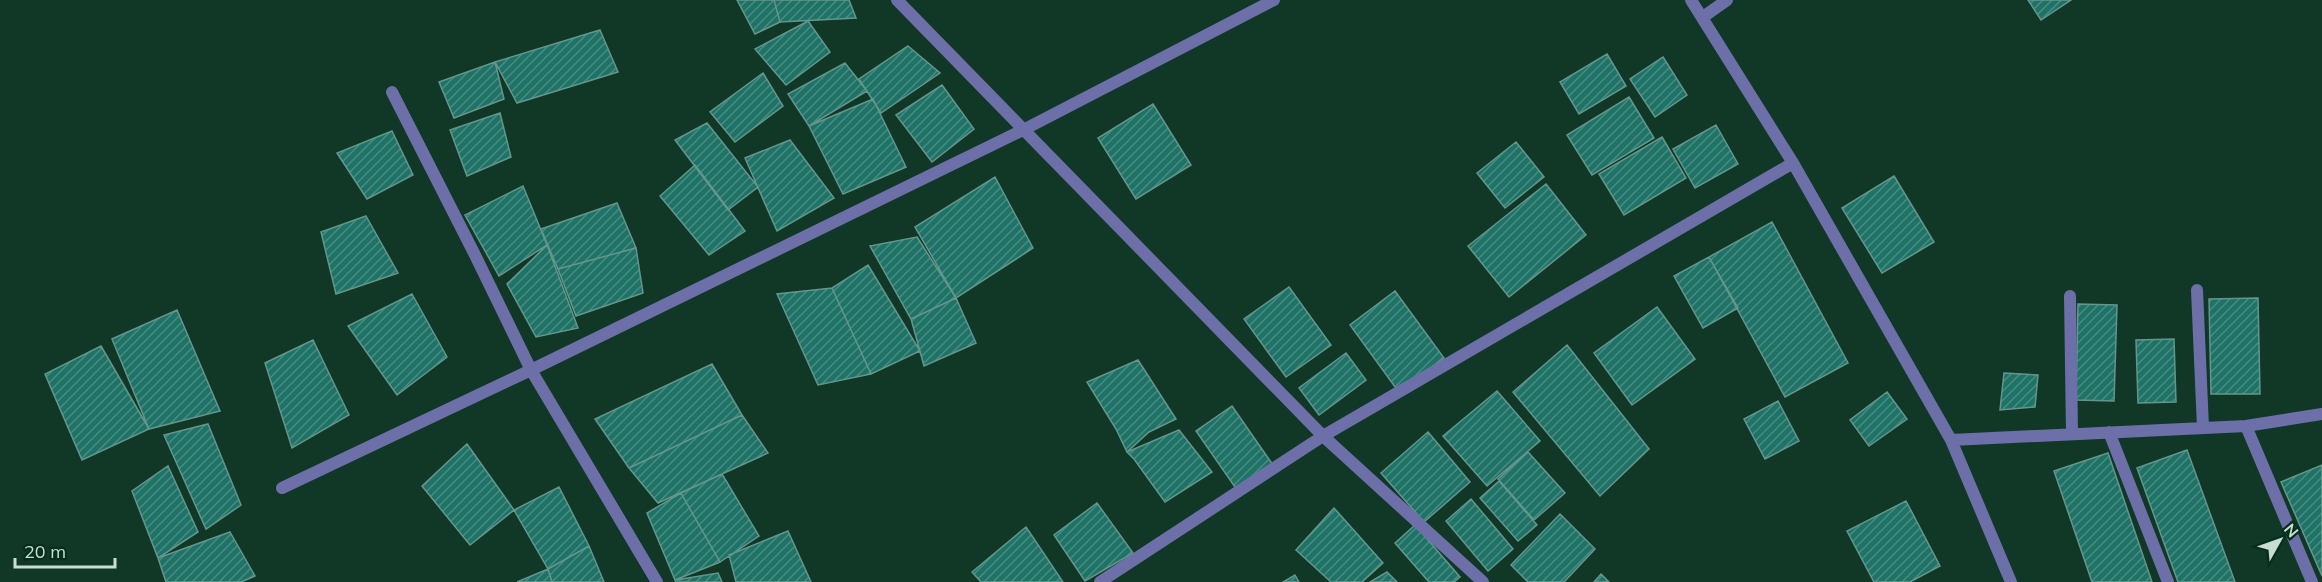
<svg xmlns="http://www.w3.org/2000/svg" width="2322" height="582" font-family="Mulish,sans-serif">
	<defs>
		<pattern id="building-hatch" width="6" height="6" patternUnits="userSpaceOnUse" patternTransform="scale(1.5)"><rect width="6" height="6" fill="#1e7266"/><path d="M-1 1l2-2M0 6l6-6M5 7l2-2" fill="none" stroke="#488c82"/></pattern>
	</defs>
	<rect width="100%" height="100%" fill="#113827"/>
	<path fill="url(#building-hatch)" stroke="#65968c" stroke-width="1.5" d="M737 0H774L780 22 755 34Z
		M774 0H849L856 18 780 22Z
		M2028 0H2071L2041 20Z
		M808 21 830 52 786 85 755 49Z
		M600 30 618 72 517 103 495 62Z
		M908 46 940 73 881 113 859 79Z
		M1607 54 1626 86 1579 114 1560 82Z
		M1663 57 1687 95 1655 117 1630 79Z
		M495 62 504 99 454 118 439 82Z
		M845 63 867 91 809 126 788 94Z
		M763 73 783 106 735 142 710 112Z
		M942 85 974 129 932 162 896 115Z
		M1629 97 1654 138 1592 175 1567 135Z
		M873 99 906 167 843 194 809 126Z
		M1153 104 1191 165 1136 199 1098 138Z
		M500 113 511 157 467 176 450 130Z
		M707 123 758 187 728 210 675 140Z
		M1716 125 1738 164 1695 188 1673 149Z
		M392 131 413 175 367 199 337 153Z
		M1662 137 1686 178 1624 215 1599 174Z
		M790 140 834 198 777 231 745 158Z
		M1516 142 1544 177 1505 208 1477 173Z
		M695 165 745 231 709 255 660 196Z
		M1894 176 1934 242 1882 273 1842 208Z
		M995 177 1033 248 956 298 915 227Z
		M1546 184 1586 235 1509 297 1468 246Z
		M523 186 547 245 499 276 465 215Z
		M617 203 636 248 558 269 541 229Z
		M366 216 398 273 336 294 321 232Z
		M1772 222 1848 363 1785 397 1709 257Z
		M917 237 956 298 911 319 870 246Z
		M547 245 578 328 536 337 507 284Z
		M636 248 643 293 576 316 558 269Z
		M1709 257 1738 308 1703 328 1674 276Z
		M868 265 920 351 871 374 832 288Z
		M1289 287 1331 345 1286 377 1244 319Z
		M832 288 871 374 818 385 777 294Z
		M1395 291 1444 358 1398 391 1350 325Z
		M412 294 447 357 397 395 348 326Z
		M956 298 976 343 924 366 911 319Z
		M2258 298 2260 394H2211L2209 299Z
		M2078 304 2117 305 2114 401 2076 400Z
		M1657 307 1695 359 1632 405 1594 353Z
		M177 310 220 411 149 429 112 339Z
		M2174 339 2176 402 2138 403 2136 340Z
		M313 340 349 415 292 448 265 363Z
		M1567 345 1649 449 1600 496 1513 392Z
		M101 346 149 429 82 460 45 374Z
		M1346 353 1366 380 1319 415 1299 388Z
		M1138 360 1176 419 1149 432 1127 452 1116 429 1087 382Z
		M712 364 742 415 629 468 595 419Z
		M2004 373 2038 375 2035 407 2000 410Z
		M1497 391 1540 441 1487 486 1443 436Z
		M1887 392 1907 419 1869 446 1850 420Z
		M1778 401 1799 441 1765 459 1744 419Z
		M1232 406 1273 465 1237 490 1196 431Z
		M742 415 768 453 658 503 629 468Z
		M208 424 241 505 206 529 164 435Z
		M1179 430 1212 472 1165 502 1134 459 1127 452Z
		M1428 432 1470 482 1424 522 1381 473Z
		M467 444 514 510 470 545 422 486Z
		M2187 450 2235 582H2178L2137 468Z
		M1528 452 1565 493 1534 520 1498 479Z
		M2108 453 2152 582H2092L2054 471Z
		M2322 465V576L2281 482Z
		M168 466 198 532 158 558 132 491Z
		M722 474 759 536 720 562 681 493Z
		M1499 481 1537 525 1518 541 1480 498Z
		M559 487 589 546 548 569 514 510Z
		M681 493 720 562 675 580 647 513Z
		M1471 499 1513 549 1488 571 1446 521Z
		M1906 501 1940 566 1910 582H1874L1847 531Z
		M1097 503 1133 553 1085 581 1054 535Z
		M1334 508 1383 563 1362 582H1331L1296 550Z
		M1560 514 1595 549 1564 582H1528L1511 565Z
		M1415 525 1460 577 1454 582H1429L1395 543Z
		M1026 527 1063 582H981L972 572Z
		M788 531 811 582H736L729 555Z
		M230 532 255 576 241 582H166L158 558Z
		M589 546 604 582H552L548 569Z
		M548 569 552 582H517Z
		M1387 572 1397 582H1370Z
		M718 573 722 582H676L675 580Z
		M1601 574 1609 582H1594Z
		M1295 575 1299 582H1283Z"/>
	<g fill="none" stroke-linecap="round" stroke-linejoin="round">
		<path stroke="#6d70a8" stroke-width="12" d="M1703 17 1727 0"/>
		<path stroke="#6d70a8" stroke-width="12" d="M897 0 1323 436 1483 582
			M1691 0 1793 163 1951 440 2011 582
			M392 92 475 255 531 370 657 582
			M2197 290 2203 428
			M2070 296 2072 434
			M2246 426 2312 582
			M2109 432 2168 582
			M1951 440 2246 426 2322 414
			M282 488 531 370 1025 129 1274 0
			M1100 582 1323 436 1793 163"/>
	</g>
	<g transform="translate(2280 540) rotate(50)" stroke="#052e1d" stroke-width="4.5" paint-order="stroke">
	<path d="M0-4.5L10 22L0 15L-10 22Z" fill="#c9ded2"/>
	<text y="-9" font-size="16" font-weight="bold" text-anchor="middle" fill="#c9ded2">N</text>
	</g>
	<path d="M15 558v9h100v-9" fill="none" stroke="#c9ded2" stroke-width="3"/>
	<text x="24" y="558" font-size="18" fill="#c9ded2" stroke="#052e1d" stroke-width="4.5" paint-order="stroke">20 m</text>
</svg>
